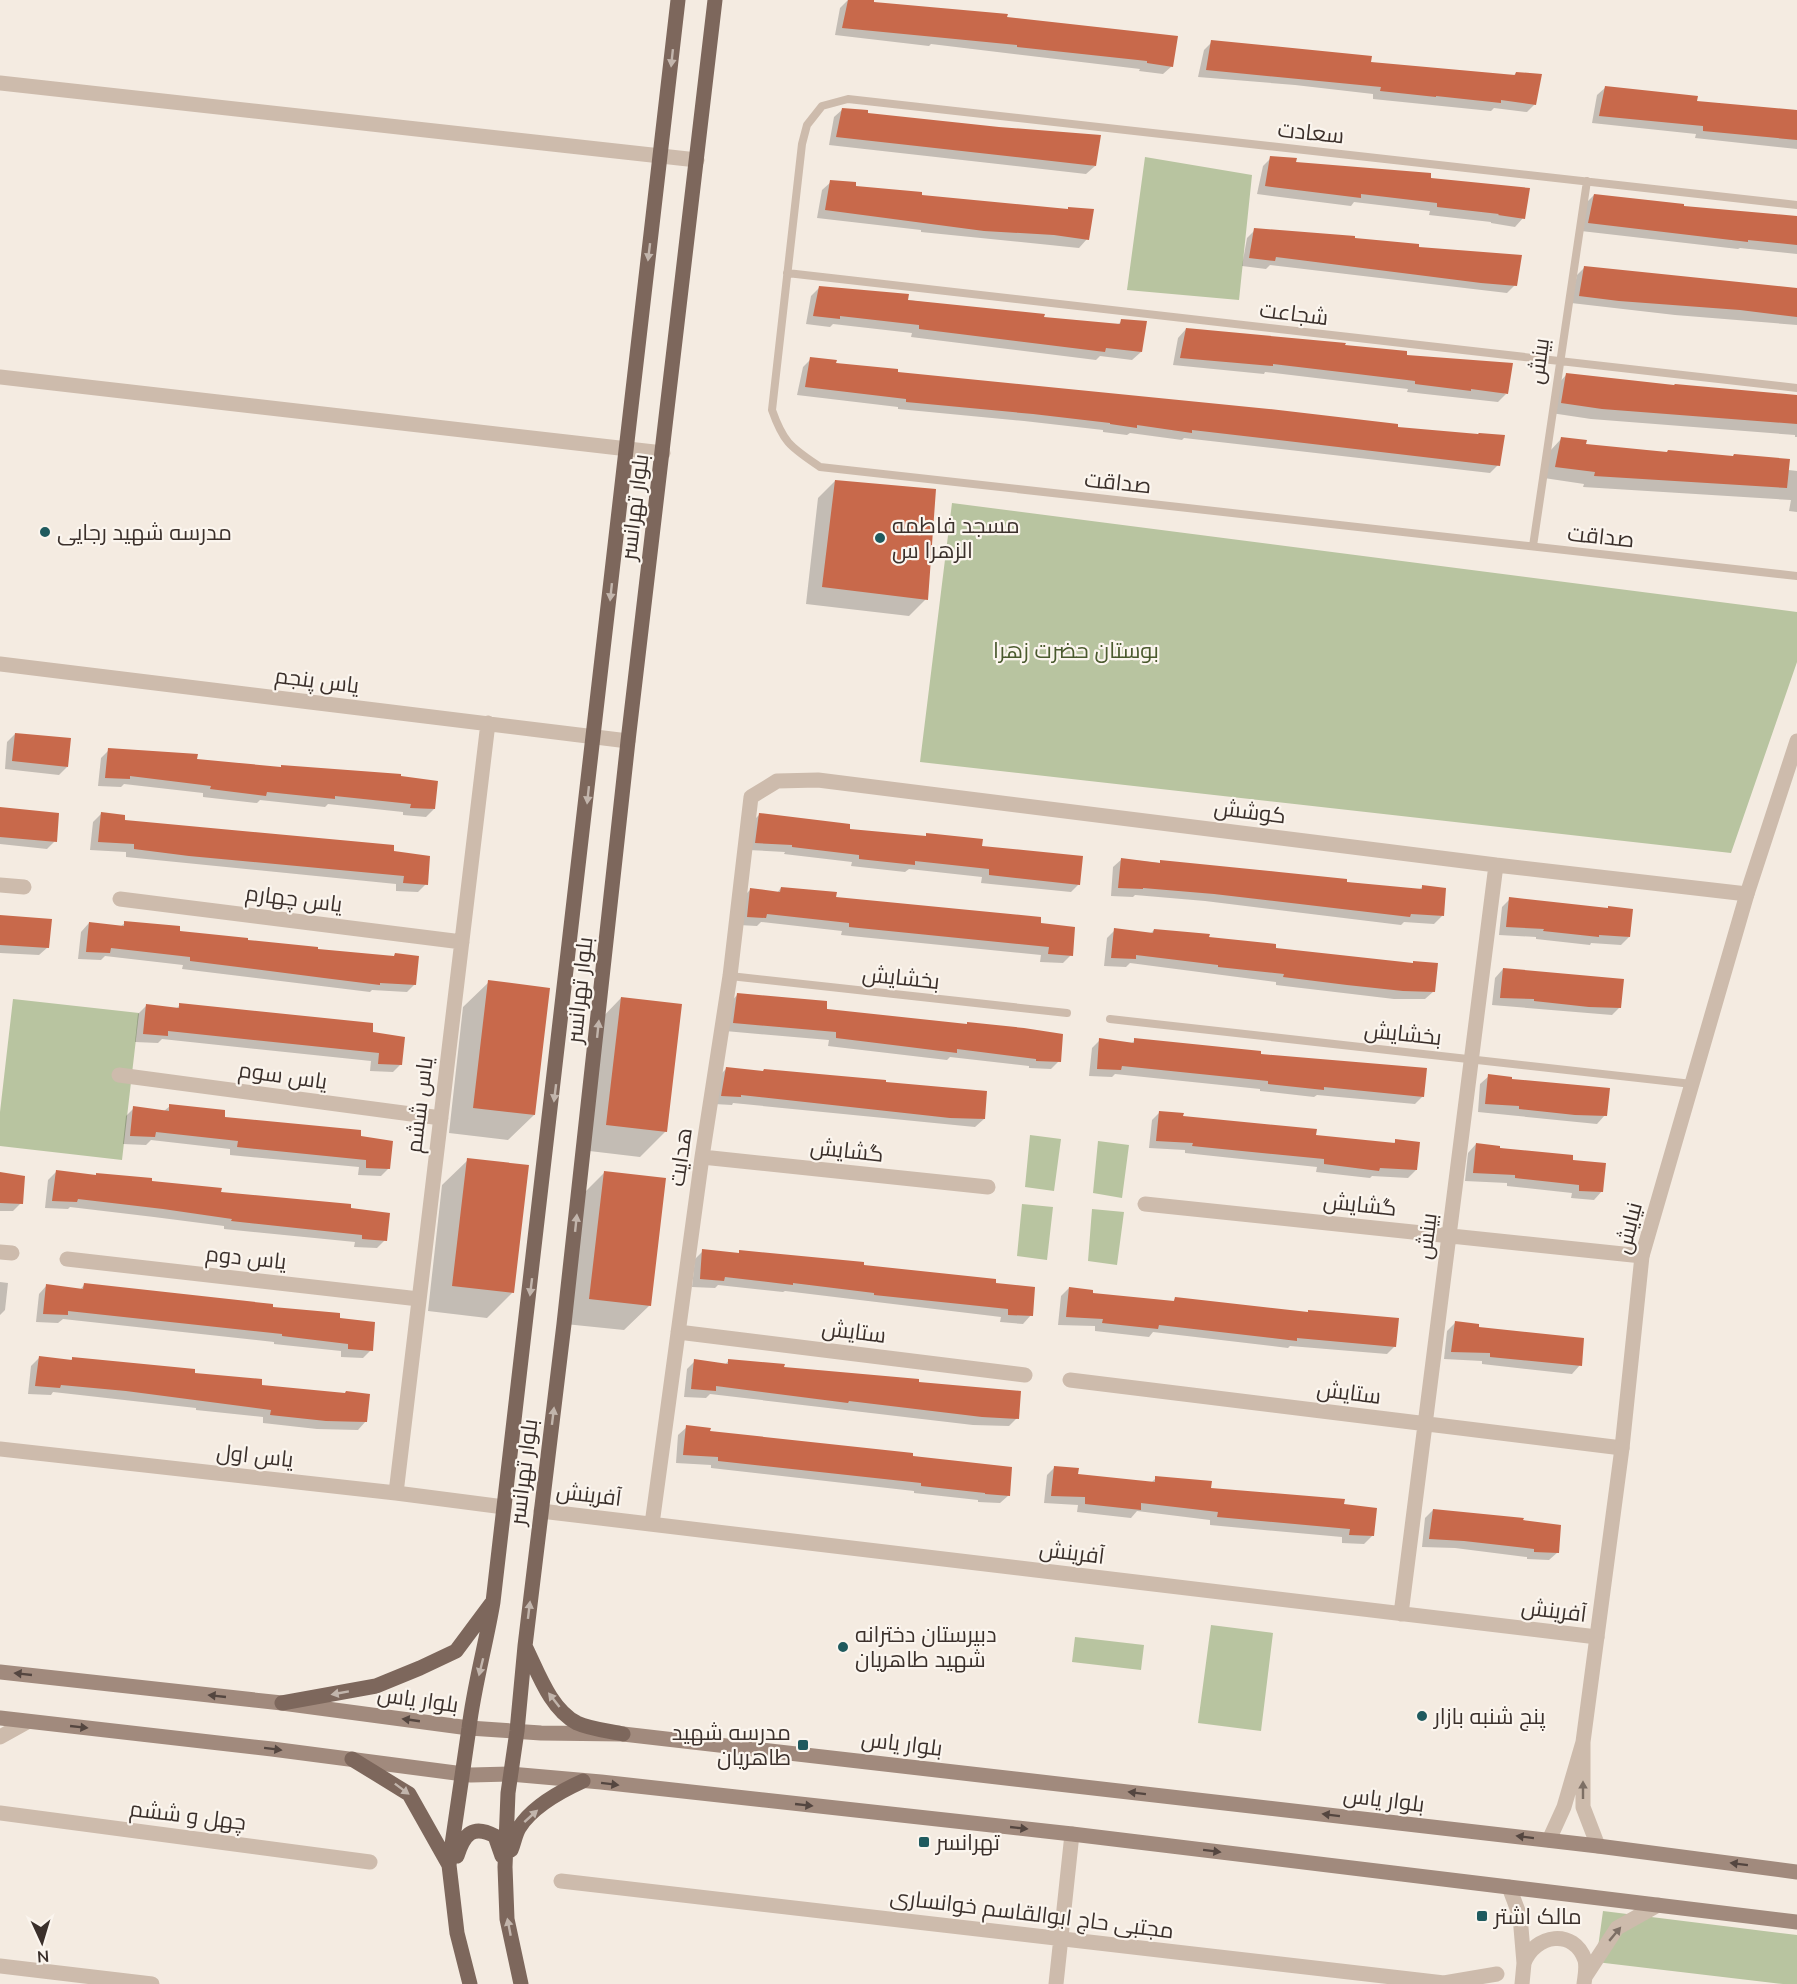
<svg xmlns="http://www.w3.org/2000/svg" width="1797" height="1984" font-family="Mulish,Cairo,sans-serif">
	<rect width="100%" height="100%" fill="#f4ebe1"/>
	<path fill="#b8c4a0" d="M1145 157 1252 175 1239 300 1127 290Z
		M952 503 1797 612V662L1731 853 920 762Z
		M13 999 139 1013 122 1160 0 1146V1112Z
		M1030 1135 1061 1139 1054 1191 1025 1187Z
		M1098 1141 1129 1145 1122 1198 1093 1193Z
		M1022 1204 1053 1207 1047 1260 1017 1256Z
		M1092 1209 1124 1212 1117 1265 1088 1261Z
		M1211 1625 1273 1633 1261 1731 1198 1723Z
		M1075 1637 1144 1645 1141 1670 1072 1662Z
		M1603 1911 1797 1935V1984H1783L1596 1962Z"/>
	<path fill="#0003" d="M848 0 1006 19 1172 66 1163 74 1139 71 1140 69 931 44 929 46 835 35 840 8Z
		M1212 42 1370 63 1513 76 1516 73 1535 104 1527 112 1494 108 1491 111 1373 99V94L1295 85 1198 77 1204 50Z
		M1606 87 1695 103 1797 112V149L1695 138 1696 134 1592 123 1597 95Z
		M843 109 866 114 1095 166 1086 174 829 145 834 117Z
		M1271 158 1294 164 1429 179 1523 218 1515 227 1491 223V222L1429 215 1430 211 1354 202 1351 206 1257 194 1263 166Z
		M831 182 854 187 920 196 1087 239 1079 248 921 232V230L817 218 822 190Z
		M1594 195 1683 207 1797 219V254L1740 248 1738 249 1581 231 1586 203Z
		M1255 230 1417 248 1515 285 1507 293 1270 265 1266 269 1242 266 1247 238Z
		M1585 267 1797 289V325L1675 315 1571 303 1577 275Z
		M819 288 1043 318 1117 325 1122 321 1141 352 1132 360 1100 356 1096 360 911 337 912 333 833 324 830 327 806 324 811 296Z
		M1186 329 1344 346 1405 356 1506 394 1498 402 1407 392 1408 389 1265 372 1264 374 1173 365 1178 338Z
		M811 359 897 374 1397 428 1498 465 1490 473 1184 438 1182 440 1130 433 1127 435 1103 432V430L1024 421 898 409V407L797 395 803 367Z
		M1567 374 1591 379 1797 397V437H1795V435L1591 419 1551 413 1557 385Z
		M1561 439 1584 446 1797 471V512L1789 511 1791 500 1583 487 1584 484 1544 478 1550 451Z
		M835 481 926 599 909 616 806 604 818 498Z
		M15 734 67 767 59 775 5 769 7 742Z
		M109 750 279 769 434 809 426 817 403 815V812L328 804 325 807 260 800 257 803 203 797V793L124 784 121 787 98 786 101 758Z
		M0 809 55 841 47 849 0 844Z
		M101 814 123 821 392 853 426 884 418 892 396 891V884L126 857V852L90 850 93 822Z
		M759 815 848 830 924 838 927 835 981 847 1079 884 1071 892 981 883 982 877 909 869 905 872 851 866 852 862 784 854 785 852 748 850 751 823Z
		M1122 859 1419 890 1423 886 1442 916 1434 924 1404 922 1401 925 1205 901 1135 895 1133 897 1111 896 1113 867Z
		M781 888 835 898 1039 924 1071 955 1063 963 1040 962 1041 955 841 935 842 931 761 922 757 926 739 925 743 897 751 889 777 893Z
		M1510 899 1629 937 1621 945 1591 943 1590 945 1536 939V937L1499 935 1502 907Z
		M0 916 48 947 39 955 0 953Z
		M89 923 120 927 125 923 178 933 246 942 415 984 407 992 372 990 370 992 182 969 183 965 105 956 101 960 78 959 81 932Z
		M1115 930 1150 934 1154 930 1274 949 1412 964 1414 962 1434 991 1425 999H1394L1276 985V982L1130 963 1126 967 1104 966 1107 938Z
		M1503 969 1620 1007 1612 1015 1492 1005 1495 978Z
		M489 982 534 1115 508 1140 449 1133 463 1007Z
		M738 994 825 1010 1059 1061 1051 1069 1029 1068V1066L950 1057 947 1060 828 1046 829 1040 725 1031 730 1003Z
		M621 998 666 1131 640 1157 581 1150 596 1024Z
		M180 1005 371 1034 401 1064 393 1072 370 1071 371 1061 162 1039 158 1043 135 1042 138 1014 146 1006 175 1010Z
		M1100 1040 1131 1044 1135 1040 1259 1056 1423 1096 1415 1104 1317 1095 1314 1097 1260 1091V1089L1115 1074 1112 1077 1089 1076 1092 1048Z
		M726 1069 984 1119 975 1127 733 1103 732 1105 714 1104 718 1077Z
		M1489 1076 1511 1081 1605 1115 1597 1124 1478 1112 1480 1084Z
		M170 1106 223 1119 359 1138 389 1168 381 1176 358 1175 359 1167 230 1155V1149L151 1140 146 1145 123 1144 126 1116 134 1108 164 1111Z
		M1160 1112 1182 1117 1314 1136 1393 1144 1396 1141 1416 1170 1408 1178 1372 1176 1370 1178 1316 1172 1317 1167 1185 1153V1150L1149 1148 1152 1120Z
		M1476 1144 1571 1161 1602 1191 1594 1200 1571 1198 1572 1193 1507 1186V1183L1465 1181 1468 1153Z
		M468 1160 513 1292 487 1318 428 1311 442 1185Z
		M56 1172 350 1209 385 1240 377 1248 354 1247 355 1242 224 1229V1226L154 1217 70 1207 68 1209 45 1208 48 1180Z
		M605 1172 650 1305 624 1330 565 1324 579 1198Z
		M0 1174 21 1203 13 1211H0Z
		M703 1251 736 1255 740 1252 994 1284 1031 1315 1023 1324 1000 1322 1001 1317 785 1291 783 1292 718 1285 715 1288 692 1287 695 1259Z
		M0 1282 8 1283 5 1310 0 1315Z
		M47 1285 80 1290 84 1285 271 1308 338 1319 371 1350 363 1358 341 1357V1351L274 1344V1342L63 1319 58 1323 36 1322 39 1294Z
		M1069 1288 1091 1295 1172 1303 1175 1299 1395 1346 1387 1354 1290 1346 1288 1348 1153 1332 1149 1337 1095 1331V1326L1058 1325 1061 1296Z
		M1455 1323 1477 1328 1580 1365 1572 1374 1482 1364V1361L1444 1359 1447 1331Z
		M39 1358 69 1362 72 1359 260 1387 366 1421 358 1430 317 1429 263 1423V1417L196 1410V1408L53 1392 51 1395 28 1394 31 1366Z
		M729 1360 783 1369 917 1383 1017 1418 1009 1426 973 1425 710 1394 706 1398 684 1397 687 1369 695 1361 725 1365Z
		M687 1427 709 1432 911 1457 1009 1495 1000 1503 978 1502V1500L914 1493V1491L711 1468V1465L676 1463 678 1435Z
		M1055 1467 1076 1476 1151 1483 1156 1478 1209 1489 1343 1505 1373 1535 1364 1544 1342 1543V1537L1210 1525V1520L1137 1511 1131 1518 1077 1512 1078 1505 1044 1503 1047 1475Z
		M1433 1510 1522 1522 1558 1552 1549 1560 1527 1559V1557L1455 1548 1422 1547 1425 1518Z"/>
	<path fill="#c8694b" d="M848 0H874V2L1008 14 1007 17 1178 36 1173 67 1147 63V61L1017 47V45L842 28Z
		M1211 40 1372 56 1371 62 1515 75 1516 72 1542 74 1536 105 1501 100V103L1436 96V97L1380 91 1381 87 1206 70Z
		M1605 86 1698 96 1697 101 1797 110V140L1703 131V126L1599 116Z
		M842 108 868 110V113L999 127 1101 135 1096 166 836 137Z
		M1270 156 1297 158 1296 162 1431 173V178L1530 188 1525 219 1498 215 1499 214 1437 207V203L1361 194V198L1265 186Z
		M830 180 856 182V186L922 192V195L1068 209V207L1094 209 1089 240 1054 235 984 231 825 210Z
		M1594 194 1684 204V206L1797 216V245L1748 240V242L1588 223Z
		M1254 228 1355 236V238L1419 244V247L1522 255 1517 286 1481 283 1276 257 1275 261 1249 258Z
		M1584 266 1797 288V317L1740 310 1619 301 1579 296Z
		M819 286 909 294 908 300 1045 314 1044 317 1120 324 1121 319 1147 321 1142 352 1106 348 1105 352 919 329V325L840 316V319L813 316Z
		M1186 328 1346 343 1345 345 1407 351V355L1513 363 1508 394 1471 389V391L1415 384V381L1349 373 1273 364V366L1180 358Z
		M810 357 837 360 836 363 898 369V372L1269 409 1398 424V427L1478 434 1479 433 1505 435 1500 466 1192 430V433L1137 425V428L1110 424V423L1033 414 906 402V399L805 387Z
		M1566 373 1674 385 1675 384 1797 395V424L1602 409 1561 403Z
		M1561 437 1587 440 1586 444 1667 452 1668 450 1733 456 1734 454 1790 459 1787 488 1594 476 1595 472 1555 467Z
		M835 480 936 489 928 600 822 587Z
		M15 733 71 738 68 767 12 761Z
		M108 748 198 754 197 759 281 767V765L401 774V776L438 781 435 809 410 808 411 804 335 796V799L267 792 266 796 210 789 211 786 130 776V779L105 778Z
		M0 807 59 813 57 842 0 837Z
		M101 812 125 815V820L394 845V851L430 856 428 885 403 883 404 876 189 856 134 849V844L98 842Z
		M759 813 850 824V829L926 836V833L983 839 982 846 1083 856 1080 885 989 875V869L915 861V865L859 859V855L792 847V845L755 843Z
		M1121 858 1160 863V860L1279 872 1347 879V882L1422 889V885L1446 888 1444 916 1411 914 1410 917 1214 894 1143 888V889L1118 888Z
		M781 887 837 892 836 897 1041 917V923L1075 927 1073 956 1048 954 1049 947 849 927V923L767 914 766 918 747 917 750 888 780 892Z
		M1509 897 1608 908V906L1633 909 1630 937 1599 935V937L1543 931 1544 929 1506 927Z
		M0 915 52 919 49 948 0 945Z
		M124 921 180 926V931L248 938V940L318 947V949L394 956 395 953 419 956 416 985 380 983V985L324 978 190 961V957L111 948 110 953 86 952 89 922 124 926Z
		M1114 928 1153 933 1154 929 1210 934 1209 937 1276 944V948L1413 963V961L1438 963 1435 992 1403 991 1347 985 1283 977 1284 974 1218 967V965L1136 955V959L1111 958Z
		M1503 968 1624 979 1621 1008 1589 1007 1534 1001V999L1500 998Z
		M488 980 550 988 535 1115 473 1108Z
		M737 993 827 1001V1009L967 1024V1022L1024 1028 1063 1034 1061 1062 1036 1061V1059L957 1049V1053L901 1046 836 1038V1032L733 1023Z
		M621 997 682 1004 667 1132 606 1125Z
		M179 1003 373 1023V1032L405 1037 402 1065 378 1064 379 1053 168 1031V1036L143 1034 146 1004 179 1008Z
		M1099 1038 1134 1043V1038L1261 1051V1054L1427 1068 1424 1097 1324 1087V1090L1268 1084V1081L1122 1066 1121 1070 1097 1069Z
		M726 1067 763 1071 764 1069 830 1075 886 1080V1082L987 1091 985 1119 950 1118 741 1095V1097L721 1096Z
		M1488 1074 1512 1077V1079L1610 1088 1607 1116 1575 1115 1519 1109V1106L1485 1104Z
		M169 1104 225 1110V1117L361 1130V1136L393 1141 390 1169 366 1168V1160L237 1147 238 1141 156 1132 155 1137 130 1136 133 1106 169 1111Z
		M1159 1111 1184 1113 1183 1116 1317 1129 1316 1135 1395 1143V1139L1420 1142 1417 1170 1380 1168 1379 1171 1324 1164V1159L1192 1146 1193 1143 1156 1141Z
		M1476 1143 1500 1146V1148L1573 1155V1160L1606 1163 1603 1192 1579 1191V1185L1515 1178V1175L1473 1173Z
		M467 1158 529 1165 514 1293 452 1286Z
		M56 1170 96 1175V1173L152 1178V1181L222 1188 221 1192 351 1204V1208L390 1213 387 1241 362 1239V1235L231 1221 232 1219 163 1209 78 1199 77 1202 52 1201Z
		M604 1171 666 1178 651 1306 589 1299Z
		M0 1172 25 1176 23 1204 0 1203Z
		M702 1249 739 1253V1250L864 1262V1265L996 1279V1283L1035 1287 1033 1316 1008 1315V1309L874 1295V1293L793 1283V1285L725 1277 724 1281 700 1279Z
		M84 1283 273 1304V1307L340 1313V1318L375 1322 373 1351 348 1349V1344L282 1336V1334L68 1311V1315L43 1314 46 1284 83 1289Z
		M1069 1287 1093 1290V1293L1174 1301 1175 1297 1308 1312V1310L1399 1318 1396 1347 1297 1338V1341L1159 1325 1158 1329 1102 1323 1103 1319 1066 1317Z
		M1455 1321 1479 1324V1327L1584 1338 1582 1366 1490 1357V1353L1451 1352Z
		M39 1356 72 1360V1357L195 1369V1373L262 1379V1385L345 1393 346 1391 370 1394 367 1422 326 1421 270 1415 271 1410 126 1391 61 1385 60 1388 35 1386Z
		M694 1359 728 1364V1359L785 1364 784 1367 919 1379V1382L1021 1391 1019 1419 982 1417 849 1401 848 1403 716 1386V1391L691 1389Z
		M686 1425 711 1428 710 1431 913 1453V1456L1012 1467 1010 1496 985 1494V1493L921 1486V1483L718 1461V1457L683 1455Z
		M1054 1466 1079 1468 1078 1474 1155 1482V1476L1212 1481 1211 1488 1345 1499 1344 1504 1377 1508 1374 1536 1349 1535 1350 1529 1217 1517 1218 1512 1141 1503V1510L1085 1504V1497L1051 1496Z
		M1433 1509 1524 1518 1523 1520 1561 1525 1559 1553 1534 1552V1549L1464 1541 1429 1539Z"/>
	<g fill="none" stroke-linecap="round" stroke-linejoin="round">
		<path stroke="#cdbbac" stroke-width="8" d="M1797 205 848 99 822 106 807 125 802 144 772 410C784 444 791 447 820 467L1797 576
			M787 273 1797 388
			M1533 546 1587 181
			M730 976 1067 1013
			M1110 1019 1692 1084"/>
		<path stroke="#cdbbac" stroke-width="15" d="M0 83 697 160
			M0 377 663 453
			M0 664 628 741
			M0 885 24 887
			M120 899 462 942
			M119 1075 441 1118
			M702 1157 988 1187
			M1145 1204 1642 1256
			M0 1252 12 1253
			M67 1259 419 1299
			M678 1332 1025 1375
			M1070 1380 1622 1448
			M0 1449 396 1493 504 1507
			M396 1493 488 723
			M541 1511 1597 1637
			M652 1524 702 1157 730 976 751 797 777 781 818 780 1496 865 1747 894
			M1401 1614 1496 865
			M0 1813 370 1862
			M561 1881 1444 1983 1497 1974
			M0 1966 152 1984
			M1056 1984 1072 1834"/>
		<path stroke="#cdbbac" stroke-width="15" d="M0 1737 27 1722
			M1583 1742 1622 1448 1642 1256 1747 894 1797 741
			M1549 1840 1564 1807 1583 1742V1807L1598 1846
			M1509 1887 1520 1916 1524 1963 1522 1984
			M1524 1963C1535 1934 1574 1928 1585 1960 1587 1968 1585 1976 1584 1984
			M1585 1977 1617 1928 1658 1905"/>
		<path stroke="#a18a7d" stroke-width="15" d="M0 1672 282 1703 469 1728 541 1733 623 1734 1598 1846 1797 1872
			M0 1718 272 1749 471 1775 510 1774 601 1782 1072 1834 1797 1922"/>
		<path stroke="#7d675c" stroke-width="15" d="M525 1646C538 1672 550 1709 577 1723 590 1729 609 1731 623 1734
			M282 1703 376 1686 420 1668 456 1651 491 1604
			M352 1759 409 1794 449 1865 457 1933 470 1984
			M511 1850C514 1843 515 1835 519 1828 532 1807 561 1791 583 1781
			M457 1856C464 1834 473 1824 495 1836L502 1856
			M449 1865C456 1819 462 1774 469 1728 474 1686 486 1644 493 1602 558 1068 618 534 678 0
			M521 1984 507 1919 505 1867 508 1793 517 1731 525 1646 564 1324 628 741 715 0"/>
	</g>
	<defs><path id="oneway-solid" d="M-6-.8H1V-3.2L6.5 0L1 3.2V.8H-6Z" transform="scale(1.5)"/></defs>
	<g fill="#c2b5ac">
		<use href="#oneway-solid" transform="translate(672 58) rotate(96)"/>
		<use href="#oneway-solid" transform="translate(649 252) rotate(97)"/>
		<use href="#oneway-solid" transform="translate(611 592) rotate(96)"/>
		<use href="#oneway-solid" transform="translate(588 795) rotate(96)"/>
		<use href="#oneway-solid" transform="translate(598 1029) rotate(-84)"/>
		<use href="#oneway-solid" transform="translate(555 1093) rotate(97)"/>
		<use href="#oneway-solid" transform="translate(576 1223) rotate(-84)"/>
		<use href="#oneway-solid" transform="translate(531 1287) rotate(97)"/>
		<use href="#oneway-solid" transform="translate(553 1416) rotate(-83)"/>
		<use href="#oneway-solid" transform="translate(529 1610) rotate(-83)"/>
		<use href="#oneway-solid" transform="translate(481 1667) rotate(104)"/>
		<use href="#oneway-solid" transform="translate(340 1693) rotate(170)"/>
		<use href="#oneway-solid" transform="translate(554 1700) rotate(-128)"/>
		<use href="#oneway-solid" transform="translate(402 1789) rotate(37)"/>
		<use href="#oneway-solid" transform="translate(531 1816) rotate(-42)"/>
		<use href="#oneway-solid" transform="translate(509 1927) rotate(-101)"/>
	</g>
	<g fill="#544640">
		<use href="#oneway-solid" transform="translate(23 1674) rotate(-174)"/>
		<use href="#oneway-solid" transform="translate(217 1696) rotate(-174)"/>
		<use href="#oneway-solid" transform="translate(411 1720) rotate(-172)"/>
		<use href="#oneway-solid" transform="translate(79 1727) rotate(6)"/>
		<use href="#oneway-solid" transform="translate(273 1749) rotate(7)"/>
		<use href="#oneway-solid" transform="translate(610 1784) rotate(7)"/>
		<use href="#oneway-solid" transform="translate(1137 1793) rotate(-173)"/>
		<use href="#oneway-solid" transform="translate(804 1805) rotate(6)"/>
		<use href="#oneway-solid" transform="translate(1331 1815) rotate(-173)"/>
		<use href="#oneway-solid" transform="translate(1019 1828) rotate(6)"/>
		<use href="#oneway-solid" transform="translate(1525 1837) rotate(-173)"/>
		<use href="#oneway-solid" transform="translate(1212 1851) rotate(7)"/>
		<use href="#oneway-solid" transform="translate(1739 1864) rotate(-173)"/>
	</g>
	<g fill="#7d6f65">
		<use href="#oneway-solid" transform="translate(1583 1790) rotate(-90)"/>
		<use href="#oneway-solid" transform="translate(1615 1934) rotate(-50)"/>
	</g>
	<g fill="#1f5a5e" stroke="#fbf5ee" stroke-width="2">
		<circle cx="45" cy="532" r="6"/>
		<circle cx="880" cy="538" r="6"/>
		<circle cx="843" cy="1647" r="6"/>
		<circle cx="1422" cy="1716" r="6"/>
		<rect x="797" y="1739" width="12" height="12" rx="3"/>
		<rect x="918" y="1836" width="12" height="12" rx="3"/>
		<rect x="1476" y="1910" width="12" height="12" rx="3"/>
	</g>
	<g text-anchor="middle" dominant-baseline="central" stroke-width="4.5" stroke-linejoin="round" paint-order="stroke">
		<g font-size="22" fill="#3b302b" stroke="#fbf5ee">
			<text transform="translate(1311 132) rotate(6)">سعادت</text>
			<text transform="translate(1294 313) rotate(7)">شجاعت</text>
			<text transform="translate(1538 361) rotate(-82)">بینش</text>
			<text transform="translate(1118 482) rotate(6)">صداقت</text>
			<text transform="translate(634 507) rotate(-83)">بلوار تهرانسر</text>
			<text transform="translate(1601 536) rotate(6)">صداقت</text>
			<text transform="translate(317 680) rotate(7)">یاس پنجم</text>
			<text transform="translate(1250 811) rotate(7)">کوشش</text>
			<text transform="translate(294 898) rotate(7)">یاس چهارم</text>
			<text transform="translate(901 977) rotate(6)">بخشایش</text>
			<text transform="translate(579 990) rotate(-84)">بلوار تهرانسر</text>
			<text transform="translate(1403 1033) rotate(6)">بخشایش</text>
			<text transform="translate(283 1075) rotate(8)">یاس سوم</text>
			<text transform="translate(419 1105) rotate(-83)">یاس ششم</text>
			<text transform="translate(847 1150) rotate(6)">گشایش</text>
			<text transform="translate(680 1157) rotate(-82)">هدایت</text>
			<text transform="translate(1360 1204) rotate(6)">گشایش</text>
			<text transform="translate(1628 1228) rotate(-76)">نیایش</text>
			<text transform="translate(1426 1236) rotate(-83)">بینش</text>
			<text transform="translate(246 1257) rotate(6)">یاس دوم</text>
			<text transform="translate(854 1331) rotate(7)">ستایش</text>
			<text transform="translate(1349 1392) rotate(7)">ستایش</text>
			<text transform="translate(255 1455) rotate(6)">یاس اول</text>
			<text transform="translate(523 1472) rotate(-83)">بلوار تهرانسر</text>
			<text transform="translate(589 1494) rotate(7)">آفرینش</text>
			<text transform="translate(1072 1552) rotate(7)">آفرینش</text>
			<text transform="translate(1554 1610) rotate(7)">آفرینش</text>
			<text transform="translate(418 1699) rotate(8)">بلوار یاس</text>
			<text transform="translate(902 1743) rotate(7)">بلوار یاس</text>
			<text transform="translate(1384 1799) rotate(7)">بلوار یاس</text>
			<text transform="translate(188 1815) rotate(7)">چهل و ششم</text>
			<text transform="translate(1032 1913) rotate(7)">مجتبی حاج ابوالقاسم خوانساری</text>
		</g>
		<g font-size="22" fill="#3b302b" stroke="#fbf5ee" text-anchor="start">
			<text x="892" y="525">مسجد فاطمه<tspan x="892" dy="25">الزهرا س</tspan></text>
			<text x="57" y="532">مدرسه شهید رجایی</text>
			<text x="855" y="1634">دبیرستان دخترانه<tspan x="855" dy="25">شهید طاهریان</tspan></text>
			<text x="1434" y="1716">پنج شنبه بازار</text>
			<text x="791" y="1732" text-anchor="end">مدرسه شهید<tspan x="791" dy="25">طاهریان</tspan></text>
			<text x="936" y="1842">تهرانسر</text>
			<text x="1494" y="1916">مالک اشتر</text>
		</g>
		<g font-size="22" fill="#4a5a2e" stroke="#fbf5ee">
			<text x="1076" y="650">بوستان حضرت زهرا</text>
		</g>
	</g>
	<g transform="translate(42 1942) rotate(176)" stroke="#fbf5ee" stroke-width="4.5" paint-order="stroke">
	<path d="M0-4.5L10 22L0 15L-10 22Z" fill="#3b302b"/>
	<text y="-9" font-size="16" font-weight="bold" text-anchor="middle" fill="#3b302b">N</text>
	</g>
</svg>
